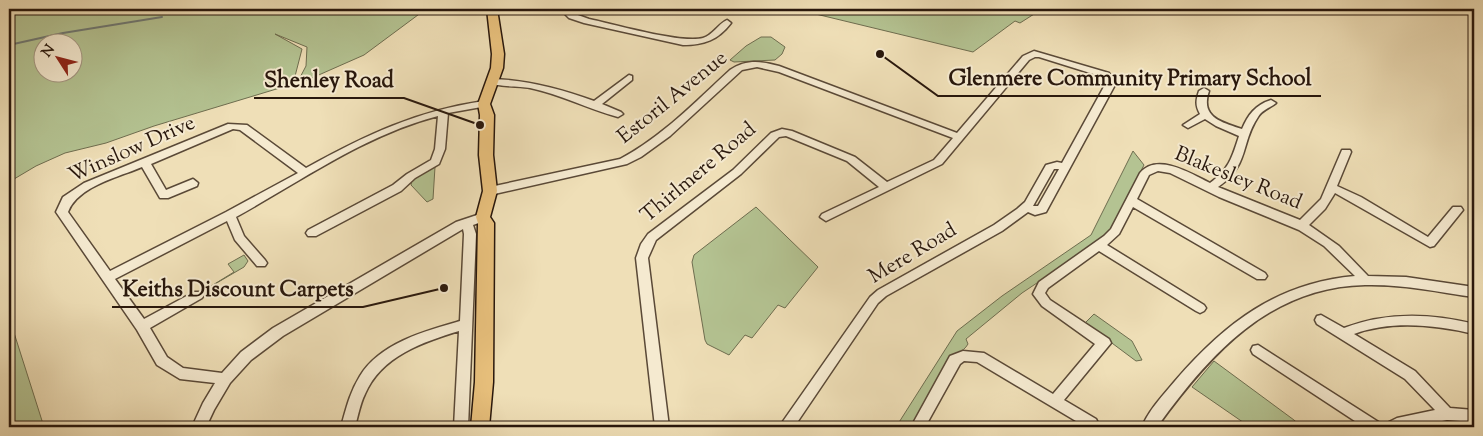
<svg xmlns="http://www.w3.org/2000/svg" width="1483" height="436" font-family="'Sorts Mill Goudy',serif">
	<rect width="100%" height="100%" fill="#efdfb7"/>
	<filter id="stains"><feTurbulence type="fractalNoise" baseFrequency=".004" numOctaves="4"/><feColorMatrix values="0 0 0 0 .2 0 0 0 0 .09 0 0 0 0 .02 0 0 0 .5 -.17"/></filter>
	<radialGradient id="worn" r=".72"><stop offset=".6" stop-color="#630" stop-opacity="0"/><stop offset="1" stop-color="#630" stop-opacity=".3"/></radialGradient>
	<path fill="#b4c392" stroke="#6e6d4f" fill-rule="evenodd" d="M9 9H426L364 55 296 85 306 66 307 47 275 34 302 49 293 84 154 126 106 143 65 153 36 166 9 182ZM42 42H72V72H42Z
		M795 9H1042L1020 23 1015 21 973 52Z
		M761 37H771L785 47 782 54 775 60 734 62 730 60 746 46Z
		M1133 151 1144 165 1107 236 1022 293 966 339 968 344C963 353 953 354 947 364L912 427H896L957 331 1002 296 1091 235Z
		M435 167 433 199 427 202 411 185 412 180Z
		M756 207 818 267 785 308 778 305 752 338 745 335 729 355 707 344 705 340 692 262 694 255Z
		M244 255 248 261 244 267 203 291 234 272 228 264Z
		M1094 314 1132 341 1142 360 1136 361 1085 323Z
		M9 317 44 427H9Z
		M1214 361 1294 420 1302 427H1250L1192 387Z"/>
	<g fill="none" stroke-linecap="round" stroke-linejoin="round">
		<path stroke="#6f7974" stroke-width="2" d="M9 45 63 33 162 17"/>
		<g stroke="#5a4937" stroke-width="3">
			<path id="minor" d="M560 9H569L575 14 589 19C613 24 682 44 703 38 713 35 718 24 727 20L731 23C718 40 704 45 683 45L584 23 569 18Z
				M1034 51 1109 73 1116 83 1046 212 1035 215 1028 212 1002 231 886 296 878 303 794 427H779L870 297 878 290 994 225 1017 209 1025 202 1046 165 1057 162 1062 163 1106 83 1103 77 1039 57H1035L1029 60 942 164 826 221 820 217 822 214 879 187 847 161 786 136 779 137 741 174 656 240 648 258 669 427H655L636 258 641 244 648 234 733 170 771 133 782 129 792 131 855 157 887 182 934 160 953 138 779 72 757 67 742 70 670 136 641 157 627 164 490 195 485 191 490 187 620 159C662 137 695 102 730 70 746 59 761 61 779 66L957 133 1023 56ZM1054 169H1059L1038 206H1033Z
				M629 75 632 76V80L602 104 621 112 623 114 618 117C588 109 560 94 530 88 520 86 495 87 488 82L493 79C528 80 561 89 594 101Z
				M1204 88 1209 91C1200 117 1221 122 1242 129 1248 115 1255 105 1271 100L1276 103C1270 108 1262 110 1258 117 1240 144 1250 165 1218 187L1300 220 1321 199 1342 150H1350L1351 152 1337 186 1361 197 1428 237 1453 207H1461L1463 210 1434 246 1430 247 1335 193 1325 209 1309 225 1339 246 1368 276 1406 277 1474 287V297C1438 292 1402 284 1365 285 1269 287 1209 355 1157 427H1142C1148 411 1164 394 1175 381 1225 323 1277 283 1355 276L1324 246 1299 230 1219 197 1170 173 1158 171 1149 175 1137 199 1265 273 1267 276 1265 279H1257L1133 207 1119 234 1107 245 1204 305 1206 308 1204 311 1200 313 1196 311 1099 251 1048 288 1045 293 1050 300 1109 339 1111 343 1064 400 1096 419 1098 423 1096 427H1086L977 362 964 361 960 364 925 427H911L950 356 963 351 984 353 1053 394 1095 344 1042 306 1033 294 1039 282 1104 236 1111 229 1140 173C1157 152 1192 174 1210 183 1229 169 1232 158 1239 136L1216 126 1205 119 1188 128 1183 125 1200 114C1195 105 1196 100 1199 91Z
				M484 101 489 104 487 106 448 113 445 149 439 164 415 178 401 191 316 236H308L306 233 308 230 393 185 407 174 431 160 435 149 438 116C365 135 301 181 236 217L244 236 265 260 267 263 265 266H257L235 240 227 221 115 279 144 319 194 292H202L204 295 202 298 150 328 167 357 183 368 222 373 241 352 273 328 456 222 483 213 487 214 489 217 487 220 473 225 476 234 468 427H454L459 331C423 342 381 356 365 394 360 404 358 416 355 427H341C346 409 350 392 360 376 380 343 425 331 460 321L464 234 463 229 283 336 251 360 230 383 214 410 206 427H192L203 403 215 383 180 379 157 365 137 330 56 212 63 197 84 183 228 124 247 125 306 168C366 135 416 111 484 101ZM233 129 240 130 298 173 226 212 110 271 68 212C78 186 119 177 142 167L160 198H168L197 186 198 183 193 179 166 190 151 164Z
				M1321 315 1344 328C1386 312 1430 313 1474 324V334C1436 325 1392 320 1354 334L1415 371 1450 408 1474 410V422L1447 420 1412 427H1385L1387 423 1397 418 1435 410 1405 379 1317 324 1315 320 1317 316Z
				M1258 345 1380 423 1382 427H1364L1253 354 1251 350 1253 346Z"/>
		</g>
		<g stroke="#28170c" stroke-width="3">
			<path id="major" d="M487 9H497L504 54 503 68 490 104 494 115 493 155 497 191 490 217 494 223 493 382 489 427H471L475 382 478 223 476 217 483 191 479 155 480 115 478 104 491 68 492 54Z"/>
		</g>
		<use href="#minor" fill="#f5ead0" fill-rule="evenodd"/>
		<use href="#major" fill="#e8c07c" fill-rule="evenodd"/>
	</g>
	<g text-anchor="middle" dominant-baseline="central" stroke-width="4" stroke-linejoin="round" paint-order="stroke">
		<g font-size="21" fill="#28170c" stroke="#f5ead0">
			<text transform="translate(673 98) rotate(-39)">Estoril Avenue</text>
			<text transform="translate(132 150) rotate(-24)">Winslow Drive</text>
			<text transform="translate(699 173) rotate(-40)">Thirlmere Road</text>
			<text transform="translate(1238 179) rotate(22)">Blakesley Road</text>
			<text transform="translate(913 254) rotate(-31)">Mere Road</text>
		</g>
	</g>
	<path fill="none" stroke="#28170c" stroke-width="2" d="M880 54L938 96H1321M480 125L404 98H254M444 288L363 307H112"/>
	<g fill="#28170c" stroke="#f5ead0" stroke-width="2">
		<circle cx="880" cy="54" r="5"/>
		<circle cx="480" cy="125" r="5"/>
		<circle cx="444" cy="288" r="5"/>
	</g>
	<g font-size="22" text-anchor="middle" font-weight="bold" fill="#28170c" stroke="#f5ead0" stroke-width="4" stroke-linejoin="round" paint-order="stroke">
		<text x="1130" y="85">Glenmere Community Primary School</text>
		<text x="329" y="87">Shenley Road</text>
		<text x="238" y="296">Keiths Discount Carpets</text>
	</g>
	<rect width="1483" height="436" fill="none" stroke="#efdfb7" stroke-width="30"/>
	<rect x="10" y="10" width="1463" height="416" fill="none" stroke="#28170c" stroke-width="2.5"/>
	<rect x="15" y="15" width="1453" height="406" fill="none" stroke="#28170c"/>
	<g transform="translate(58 58) rotate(306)"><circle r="24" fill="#f5ead0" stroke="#a39682"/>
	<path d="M0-4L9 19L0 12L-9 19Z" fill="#8f2418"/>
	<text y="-8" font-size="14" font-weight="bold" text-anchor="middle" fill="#28170c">N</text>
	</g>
	<rect width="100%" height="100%" filter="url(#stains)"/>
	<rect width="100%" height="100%" fill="url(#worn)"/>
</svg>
